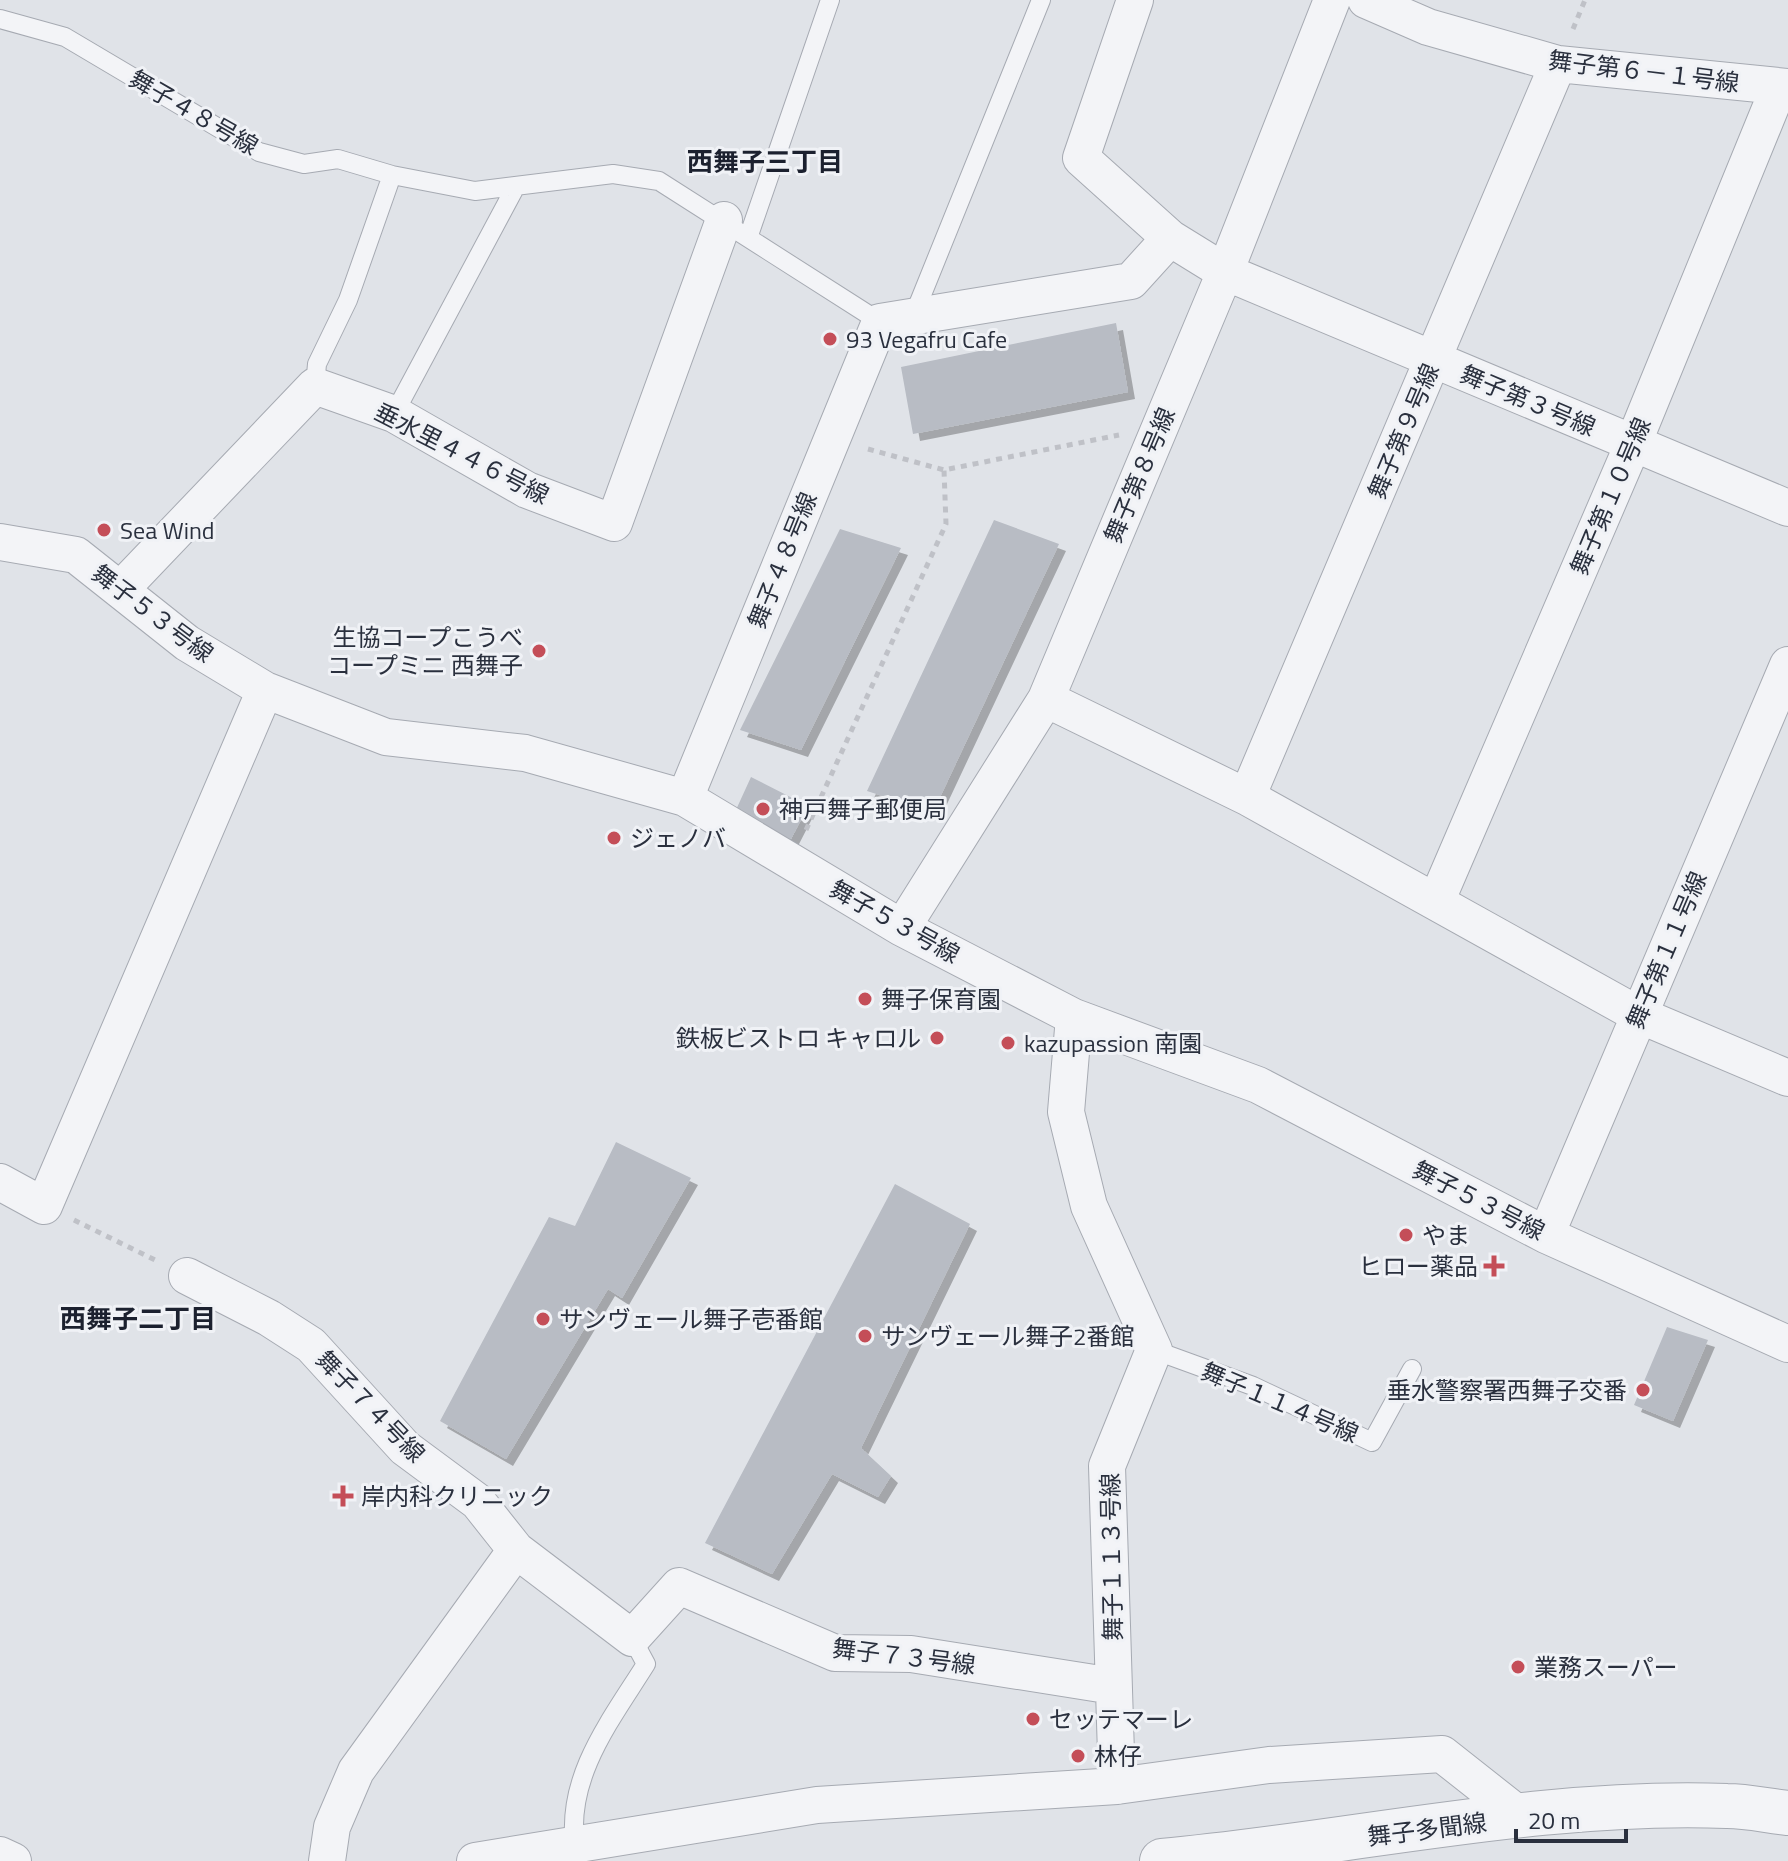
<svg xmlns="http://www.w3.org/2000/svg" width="1788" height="1861" font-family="'Titillium Web','Noto Sans JP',sans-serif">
	<defs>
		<filter id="shadow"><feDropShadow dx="7" dy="7" stdDeviation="0" flood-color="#0004"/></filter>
	</defs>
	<rect width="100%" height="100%" fill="#e0e3e8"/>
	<path fill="#b8bcc4" filter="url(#shadow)" d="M1116 323 1128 392 913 434 901 367Z
		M994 520 1059 544 933 812 867 791Z
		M840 529 901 548 801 750 740 730Z
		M751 777 808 806 791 839 735 812Z
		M616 1142 691 1178 622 1298 608 1289 506 1459 440 1421 549 1217 575 1226Z
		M895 1184 970 1224 861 1448 891 1476 878 1497 832 1474 772 1574 705 1543Z
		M1667 1327 1708 1340 1673 1421 1634 1405Z"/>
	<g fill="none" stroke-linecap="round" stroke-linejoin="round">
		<g stroke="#a6aab2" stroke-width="20">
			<path id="service" d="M0 19 65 37 259 152 304 164 338 159 392 175 475 191 613 174 659 181 880 322
				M749 235 830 0
				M913 317 1041 0
				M315 386 317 364 348 300 392 175
				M394 414 516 186
				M1154 1350 1253 1386 1372 1442 1412 1369
				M575 1845C566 1776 611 1720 646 1664L632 1638"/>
		</g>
		<g stroke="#a6aab2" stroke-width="38">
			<path id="minor" d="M1135 0 1081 158 1170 238 1225 272 1788 508
				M1366 0 1428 27 1558 64 1788 87
				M0 542 76 555 187 643 265 690 386 737 525 753 685 798 902 928 1074 1017 1258 1085 1546 1235 1788 1344
				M122 588 315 386 394 414 527 490 614 523 724 220
				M1046 699 1247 797 1639 1015 1788 1078
				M1247 797 1558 64
				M685 798 880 322 1131 281 1170 238
				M1436 902 1633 444 1779 87
				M902 928 1046 699 1225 272 1332 0
				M1074 1017 1066 1112 1089 1206 1154 1350 1107 1466 1117 1786
				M0 1182 44 1206 265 690
				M1546 1235 1788 665
				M187 1276 269 1318 311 1345 405 1448 478 1502 516 1550 632 1638 679 1586 835 1653 911 1654 1113 1686
				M0 1855 13 1861
				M327 1861 332 1827 356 1771 516 1550
				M475 1861 817 1805 1117 1786 1269 1765 1442 1754 1522 1817"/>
		</g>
		<g stroke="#a6aab2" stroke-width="46">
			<path id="tertiary" d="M1162 1861C1350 1844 1538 1799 1727 1806 1748 1806 1768 1811 1788 1813"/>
		</g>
		<path stroke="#bfc1c7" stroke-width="5" stroke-dasharray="6 6" stroke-linecap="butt" d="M1573 29 1585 0
			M868 449 944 470 1119 435
			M806 830 946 524 944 470
			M74 1220 155 1260"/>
		<use href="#service" stroke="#f3f4f7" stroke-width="18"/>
		<use href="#minor" stroke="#f3f4f7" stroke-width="36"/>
		<use href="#tertiary" stroke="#f3f4f7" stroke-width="44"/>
	</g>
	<g fill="#c44e58" stroke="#f0f2f6" stroke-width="3">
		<circle cx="830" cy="339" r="8"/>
		<circle cx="104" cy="530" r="8"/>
		<circle cx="539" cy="651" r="8"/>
		<circle cx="763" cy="809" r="8"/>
		<circle cx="614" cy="838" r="8"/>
		<circle cx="865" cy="999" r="8"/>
		<circle cx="937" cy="1038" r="8"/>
		<circle cx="1008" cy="1043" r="8"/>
		<circle cx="1406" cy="1235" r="8"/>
		<path d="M1490 1254h8v8h8v8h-8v8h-8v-8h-8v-8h8z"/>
		<circle cx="543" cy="1319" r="8"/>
		<circle cx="865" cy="1336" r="8"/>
		<circle cx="1643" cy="1390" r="8"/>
		<path d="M339 1484h8v8h8v8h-8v8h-8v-8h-8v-8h8z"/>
		<circle cx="1518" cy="1667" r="8"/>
		<circle cx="1033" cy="1719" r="8"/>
		<circle cx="1078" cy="1756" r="8"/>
	</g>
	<g text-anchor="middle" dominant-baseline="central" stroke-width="6" stroke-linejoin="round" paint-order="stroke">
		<g font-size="24" fill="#2a303e" stroke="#f0f2f6">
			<text transform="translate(1644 71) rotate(7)">舞子第６－１号線</text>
			<text transform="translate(194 112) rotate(30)">舞子４８号線</text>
			<text transform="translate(1528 400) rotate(23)">舞子第３号線</text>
			<text transform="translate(1403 431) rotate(-67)">舞子第９号線</text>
			<text transform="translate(462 453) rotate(27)">垂水里４４６号線</text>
			<text transform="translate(1139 475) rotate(-67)">舞子第８号線</text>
			<text transform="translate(1610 496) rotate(-67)">舞子第１０号線</text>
			<text transform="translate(782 560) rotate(-68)">舞子４８号線</text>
			<text transform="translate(153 613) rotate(37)">舞子５３号線</text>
			<text transform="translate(895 921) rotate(29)">舞子５３号線</text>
			<text transform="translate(1666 950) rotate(-67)">舞子第１１号線</text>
			<text transform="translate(1479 1200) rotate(27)">舞子５３号線</text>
			<text transform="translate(1280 1402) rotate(23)">舞子１１４号線</text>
			<text transform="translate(371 1406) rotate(46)">舞子７４号線</text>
			<text transform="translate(1111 1557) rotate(-91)">舞子１１３号線</text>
			<text transform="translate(904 1656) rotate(7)">舞子７３号線</text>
			<text transform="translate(1427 1829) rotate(-7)">舞子多聞線</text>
		</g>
		<g font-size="24" fill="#2a303e" stroke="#f0f2f6" text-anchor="start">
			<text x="846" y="339">93 Vegafru Cafe</text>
			<text x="120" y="530">Sea Wind</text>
			<text x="523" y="637" text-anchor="end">生協コープこうべ<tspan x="523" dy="28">コープミニ 西舞子</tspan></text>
			<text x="779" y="809">神戸舞子郵便局</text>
			<text x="630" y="838">ジェノバ</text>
			<text x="881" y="999">舞子保育園</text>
			<text x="921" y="1038" text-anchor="end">鉄板ビストロ キャロル</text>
			<text x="1024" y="1043">kazupassion 南園</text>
			<text x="1422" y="1235">やま</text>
			<text x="1478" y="1266" text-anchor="end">ヒロー薬品</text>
			<text x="559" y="1319">サンヴェール舞子壱番館</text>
			<text x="881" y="1336">サンヴェール舞子2番館</text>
			<text x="1627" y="1390" text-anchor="end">垂水警察署西舞子交番</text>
			<text x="361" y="1496">岸内科クリニック</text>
			<text x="1534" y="1667">業務スーパー</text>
			<text x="1049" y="1719">セッテマーレ</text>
			<text x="1094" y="1756">林仔</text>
		</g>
		<g font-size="26" font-weight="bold" fill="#1c212f" stroke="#f0f2f6">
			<text x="765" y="161">西舞子三丁目</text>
			<text x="138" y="1318">西舞子二丁目</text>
		</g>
	</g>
	<path d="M1516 1829v12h110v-12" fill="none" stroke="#2a303e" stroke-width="4"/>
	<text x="1528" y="1829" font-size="24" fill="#2a303e" stroke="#f0f2f6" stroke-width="6" paint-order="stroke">20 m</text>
</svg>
